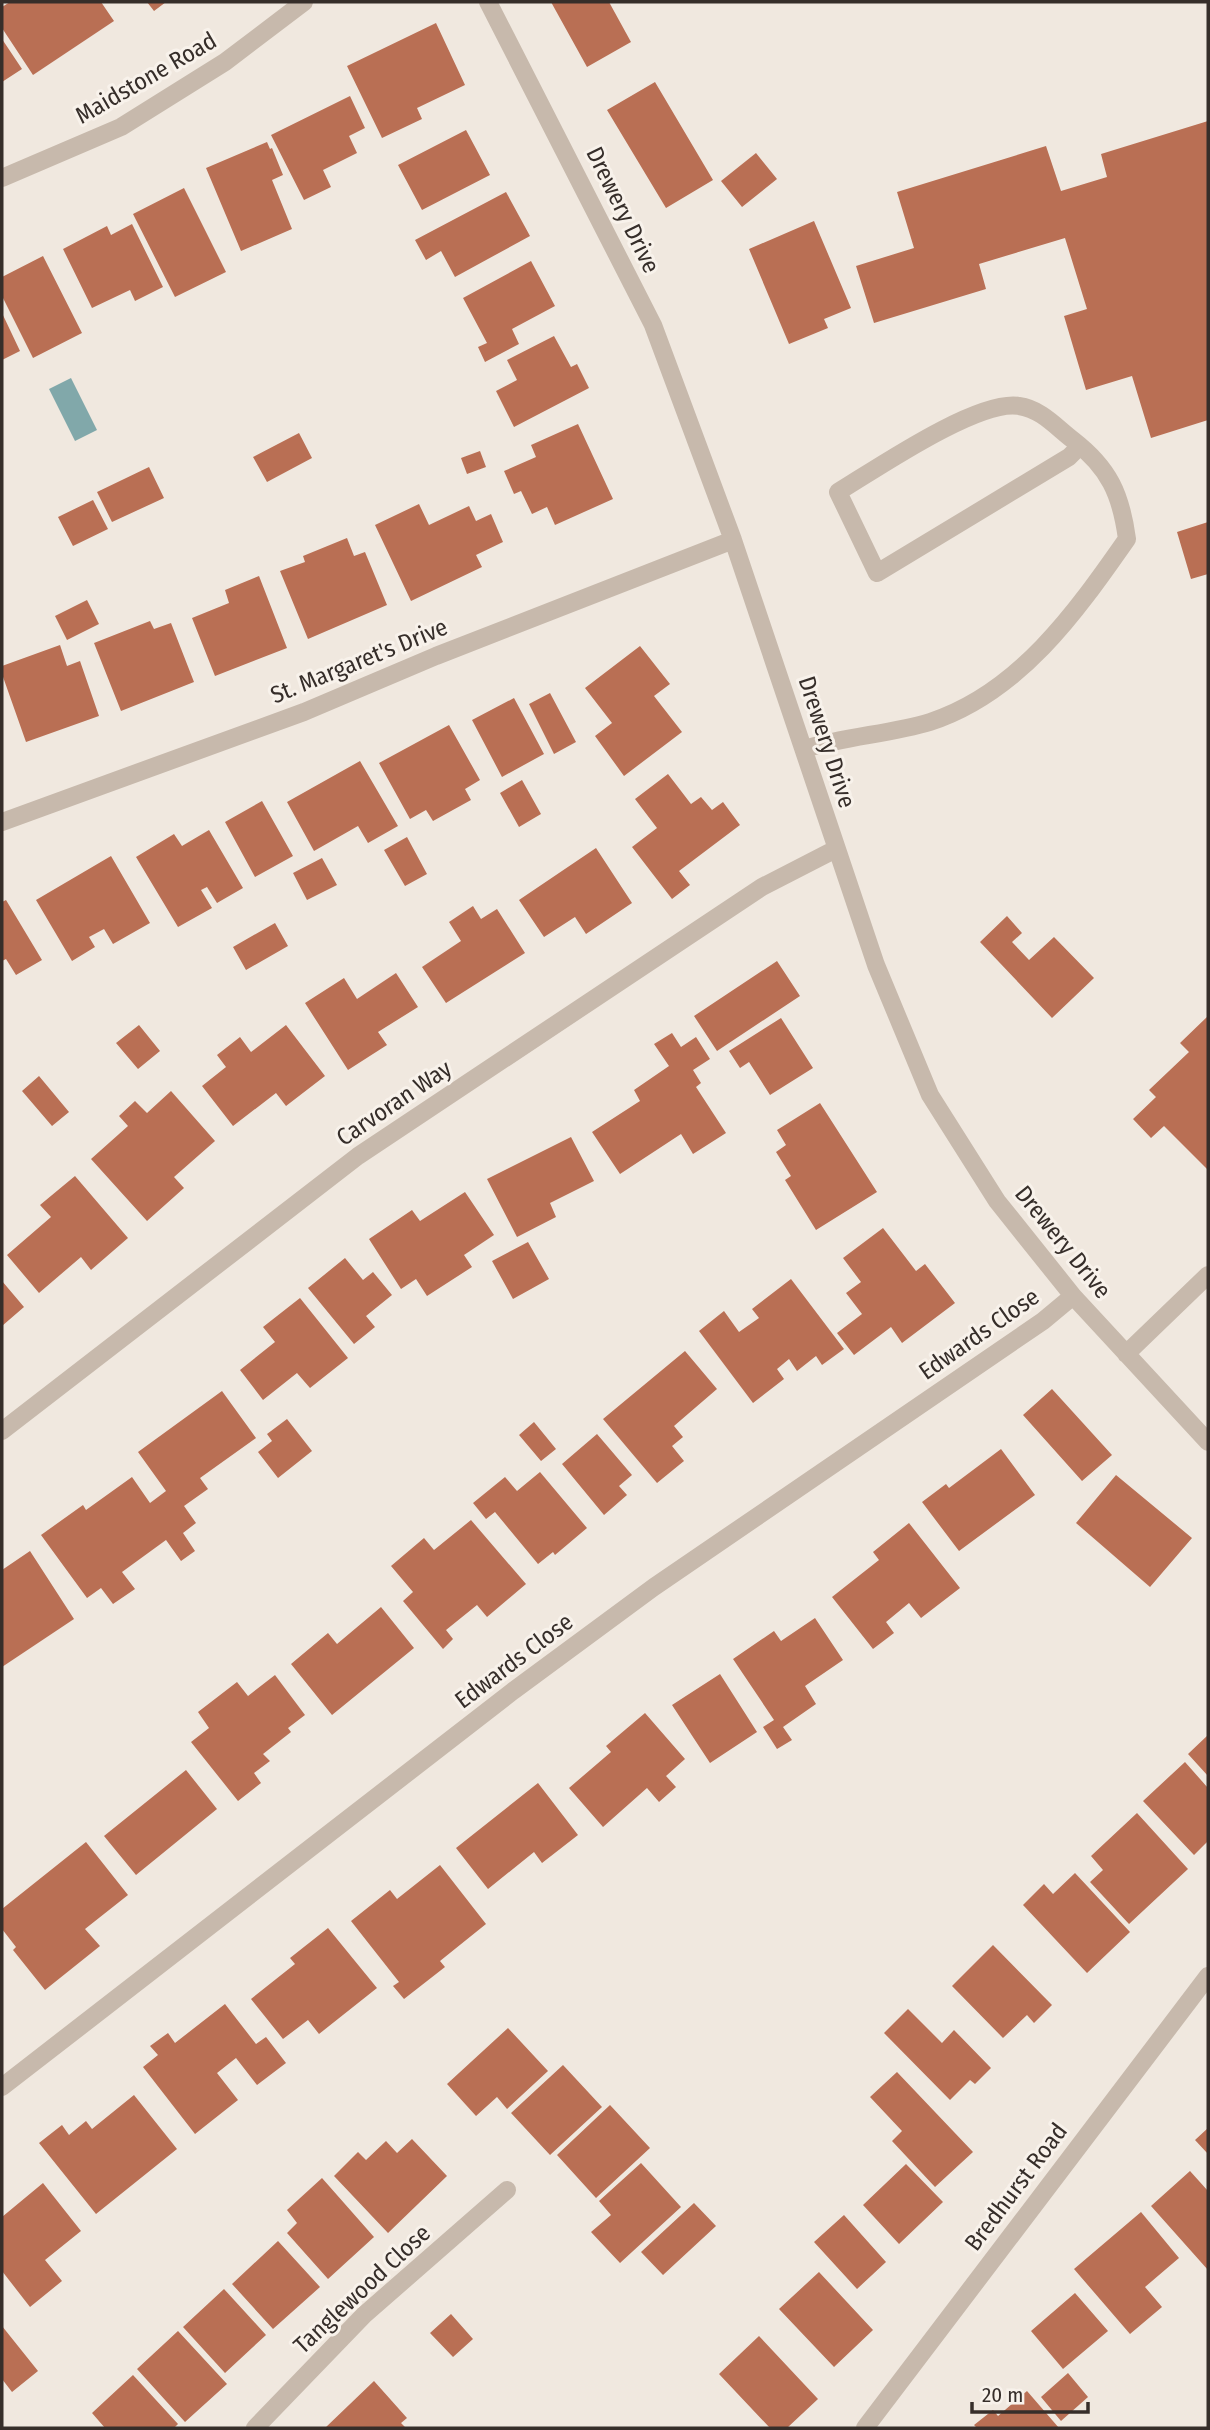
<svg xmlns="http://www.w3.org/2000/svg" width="1210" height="2430" font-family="'Fira Sans Condensed',sans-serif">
	<rect width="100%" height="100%" fill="#f0e8df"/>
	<path fill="#81a8aa" d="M71 378 97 430 75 441 49 389Z"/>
	<path fill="#b96f54" d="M10 2H101L114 21 33 75 2 28V7Z
		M147 2H166L154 11Z
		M551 2H609L631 42 587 67Z
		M436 23 465 85 417 108 422 119 382 138 347 66Z
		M2 39 22 69 2 82Z
		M655 82 713 180 666 208 607 110Z
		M350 96 365 128 349 136 357 153 323 170 331 187 304 200 271 135Z
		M1208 121V420L1151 438 1132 376 1086 390 1064 316 1087 309 1065 238 979 264 986 289 874 323 856 266 914 248 897 192 1046 146 1061 191 1107 177 1101 154Z
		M466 130 490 175 422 210 398 165Z
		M267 142 270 149 272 148 283 175 272 180 292 229 241 251 206 168Z
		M756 153 777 179 742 207 721 181Z
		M184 188 226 272 175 297 133 214Z
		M506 192 530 236 455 277 441 251 426 260 415 240Z
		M814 221 851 308 824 319 828 328 789 344 749 249Z
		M132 224 163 287 135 301 130 290 92 308 63 249 107 226 111 235Z
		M43 256 82 333 33 358 2 296V277Z
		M531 261 555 306 512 329 519 344 485 362 478 347 487 343 463 298Z
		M2 313 20 351 2 360Z
		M554 336 571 367 577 364 589 388 514 427 496 391 517 380 507 360Z
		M578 424 613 499 555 525 547 507 532 514 521 491 514 494 504 471 536 457 531 445Z
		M299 433 312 458 267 482 253 457Z
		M480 451 486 467 467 474 461 458Z
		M149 467 164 498 112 522 97 492Z
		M93 500 108 529 73 546 58 517Z
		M419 504 429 525 469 506 476 521 491 514 503 542 476 555 482 567 411 601 375 525Z
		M1208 522V574L1191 579 1177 532Z
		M347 538 354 556 365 552 387 605 308 639 280 571 305 562 303 556Z
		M259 576 287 648 215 676 192 618 229 603 225 590Z
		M87 600 99 624 67 640 55 616Z
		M150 621 154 629 171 623 194 682 121 711 94 643Z
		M60 645 67 666 80 661 99 716 26 742 2 674V666Z
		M640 646 670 684 654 696 682 732 624 776 595 736 612 723 585 688Z
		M550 693 576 742 554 754 529 704Z
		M514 698 544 754 502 777 472 720Z
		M449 725 480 780 465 789 471 800 433 821 426 810 410 819 379 763Z
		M360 761 398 826 368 843 358 826 314 851 287 802Z
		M668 774 691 804 701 797 712 810 723 802 740 825 679 871 690 885 672 899 632 847 657 828 635 799Z
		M522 780 541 814 519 827 500 793Z
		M262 801 293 856 255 877 225 822Z
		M209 830 243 888 217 903 207 887 201 890 212 908 178 927 136 857 174 834 182 846Z
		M407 837 427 874 405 886 384 850Z
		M596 848 632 903 586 934 575 917 544 937 519 900Z
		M111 856 150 923 113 944 104 929 89 937 95 947 72 961 36 900Z
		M322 858 337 885 307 900 293 873Z
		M6 900 42 960 16 975 6 959 2 961V902Z
		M473 906 481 919 497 909 525 953 446 1003 422 967 461 941 449 922Z
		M1007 916 1022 933 1012 942 1029 960 1054 937 1094 978 1052 1018 980 942Z
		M275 923 288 946 246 970 233 947Z
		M777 961 800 996 717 1051 694 1016Z
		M396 973 418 1007 378 1032 387 1045 348 1070 305 1003 344 978 357 999Z
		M1208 1016V1170L1164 1126 1151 1138 1133 1119 1156 1097 1149 1090 1189 1052 1180 1043Z
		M781 1018 813 1068 770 1095 749 1062 740 1068 729 1051Z
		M139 1025 160 1051 138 1069 116 1043Z
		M286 1025 325 1076 286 1106 276 1093 233 1126 202 1086 226 1067 217 1055 240 1037 251 1052Z
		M672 1033 681 1047 696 1037 710 1059 693 1070 701 1083 696 1087 726 1133 693 1154 681 1134 620 1174 592 1132 640 1101 634 1090 669 1066 654 1044Z
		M39 1076 69 1112 52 1126 22 1091Z
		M171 1091 215 1141 174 1177 184 1188 147 1221 91 1159 128 1126 119 1116 135 1101 147 1113Z
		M820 1103 877 1192 816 1230 785 1180 791 1176 776 1152 786 1145 777 1130Z
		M571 1137 594 1181 550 1203 556 1217 517 1237 487 1179Z
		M75 1176 128 1238 91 1270 81 1257 39 1293 7 1255 51 1217 40 1205Z
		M465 1192 494 1235 464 1255 472 1267 427 1296 416 1279 401 1289 369 1239 412 1210 420 1221Z
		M883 1228 916 1271 925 1264 955 1303 902 1343 891 1327 854 1355 837 1333 862 1314 846 1293 861 1282 843 1258Z
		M528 1242 549 1279 513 1299 492 1261Z
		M345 1258 363 1280 373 1272 392 1295 366 1316 375 1327 354 1344 308 1288Z
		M791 1279 844 1349 822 1365 816 1356 797 1371 789 1359 777 1369 784 1379 753 1403 699 1331 724 1311 739 1332 759 1318 752 1309Z
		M2 1281 24 1307 2 1326Z
		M300 1298 348 1358 310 1388 297 1373 263 1400 240 1370 275 1342 263 1327Z
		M685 1351 717 1389 674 1426 683 1437 672 1446 684 1461 657 1483 603 1419Z
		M1052 1389 1112 1455 1082 1481 1023 1415Z
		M222 1391 256 1438 200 1478 208 1489 184 1506 196 1523 183 1533 195 1551 181 1561 166 1540 122 1572 135 1589 113 1604 101 1588 87 1598 41 1535 83 1505 86 1510 132 1477 150 1503 166 1491 138 1452Z
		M287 1419 312 1451 278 1478 258 1452 272 1441 267 1434Z
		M534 1422 556 1449 541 1461 519 1435Z
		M597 1434 632 1475 619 1486 627 1495 604 1515 562 1464Z
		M1001 1449 1035 1495 959 1551 922 1502 946 1484 949 1488Z
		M540 1472 587 1528 555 1555 553 1552 538 1564 495 1512 486 1519 473 1503 505 1477 517 1491Z
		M1116 1475 1192 1538 1150 1587 1076 1523Z
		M471 1520 526 1584 487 1617 477 1605 446 1630 453 1639 443 1649 403 1601 413 1592 391 1566 424 1538 434 1550Z
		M909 1523 960 1588 921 1618 909 1603 886 1622 894 1633 873 1649 832 1597 879 1560 873 1552Z
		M30 1551 74 1619 2 1667V1570Z
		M381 1607 414 1648 332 1715 291 1664 328 1633 337 1644Z
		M815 1618 843 1660 805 1686 816 1704 783 1727 792 1740 777 1749 763 1727 774 1720 733 1659 774 1631 781 1641Z
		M720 1674 757 1732 710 1763 672 1705Z
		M275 1675 305 1715 288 1728 291 1732 263 1754 270 1761 254 1773 261 1783 238 1801 191 1742 209 1728 198 1712 237 1682 248 1696Z
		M645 1713 685 1759 666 1776 676 1787 659 1802 647 1788 603 1827 569 1788 611 1752 606 1746Z
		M1208 1735V1776L1188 1754Z
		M1185 1762 1208 1788V1841L1194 1855 1143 1801Z
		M186 1770 217 1809 136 1875 104 1836Z
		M538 1783 578 1835 542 1863 534 1852 488 1889 456 1848Z
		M1137 1813 1188 1869 1129 1924 1090 1882 1103 1870 1091 1856Z
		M86 1842 128 1895 85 1929 100 1946 45 1990 13 1950 16 1947 2 1929V1909Z
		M440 1865 486 1924 440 1961 445 1967 404 1999 393 1986 399 1982 351 1921 390 1890 397 1899Z
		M1075 1873 1130 1932 1087 1973 1023 1905 1044 1884 1053 1894Z
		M328 1928 377 1988 319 2034 308 2020 283 2039 251 1999 295 1964 290 1958Z
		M993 1945 1052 2005 1034 2023 1027 2015 1003 2038 952 1986Z
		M225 2004 256 2044 266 2037 286 2063 257 2085 236 2058 217 2073 238 2100 195 2134 143 2067 158 2055 150 2046 168 2033 175 2043Z
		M908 2009 942 2043 954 2030 991 2068 975 2084 970 2080 950 2100 884 2033Z
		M508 2028 548 2071 507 2109 497 2097 476 2116 447 2084Z
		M563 2065 602 2107 550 2155 511 2113Z
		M897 2072 973 2152 935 2187 892 2141 902 2131 870 2097Z
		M134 2095 177 2149 96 2214 39 2143 62 2125 69 2135 86 2121 92 2129Z
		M610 2105 650 2148 596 2198 557 2155Z
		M1208 2128V2154L1195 2140Z
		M412 2139 447 2176 388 2233 334 2176 358 2152 366 2160 386 2141 397 2153Z
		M641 2163 681 2207 620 2263 591 2232 611 2215 599 2201Z
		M906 2164 943 2202 899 2244 863 2205Z
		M1190 2171 1208 2191V2270L1151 2206Z
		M322 2178 374 2237 328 2279 287 2233 297 2223 287 2210Z
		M43 2183 81 2231 45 2260 62 2281 30 2307 2 2271V2217Z
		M694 2203 716 2226 663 2275 641 2252Z
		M1141 2212 1179 2258 1145 2287 1162 2307 1130 2334 1074 2269Z
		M844 2215 886 2262 857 2289 814 2242Z
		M278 2241 320 2287 273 2329 232 2284Z
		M819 2272 873 2330 834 2367 779 2309Z
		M224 2289 266 2335 225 2373 183 2327Z
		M1075 2293 1108 2331 1063 2369 1031 2331Z
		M451 2314 473 2339 453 2357 430 2333Z
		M2 2326 38 2371 12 2392 2 2379Z
		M178 2331 227 2384 185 2422 137 2369Z
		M759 2336 818 2399 787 2428H770L719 2374Z
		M1068 2373 1088 2397 1061 2421 1041 2397Z
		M133 2375 178 2424 174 2428H105L92 2413Z
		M374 2381 407 2418 401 2423 406 2428H325Z
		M1027 2391 1059 2428H977L974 2425 993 2410 998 2416Z"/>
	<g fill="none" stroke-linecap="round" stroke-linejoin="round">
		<path stroke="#c7b9ac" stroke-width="18" d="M488 2 653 325 733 540 876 965 930 1095 997 1201 1073 1296 1208 1442
			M2 178 121 127 225 62 304 2
			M804 749C846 736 891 734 930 722 1019 693 1076 612 1127 539 1121 494 1109 468 1073 440 1056 427 1041 409 1019 406 978 399 876 469 838 492L877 573 1069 457 1080 446
			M2 822 304 712 436 656 733 540
			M1126 1354 1208 1275
			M2 1431 358 1156 762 887 836 849
			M2 2087 513 1691 654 1587 1043 1321 1073 1296
			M255 2428 364 2315 507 2190
			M865 2428 1208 1976"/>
	</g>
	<g text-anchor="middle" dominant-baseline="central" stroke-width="6" stroke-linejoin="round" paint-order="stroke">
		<g font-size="24" fill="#362e2a" stroke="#f8f2eb">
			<text transform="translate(146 78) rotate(-30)">Maidstone Road</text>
			<text transform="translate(623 210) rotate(64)">Drewery Drive</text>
			<text transform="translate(359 661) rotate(-22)">St. Margaret's Drive</text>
			<text transform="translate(827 742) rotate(72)">Drewery Drive</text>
			<text transform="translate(394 1103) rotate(-34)">Carvoran Way</text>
			<text transform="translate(1063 1242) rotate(51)">Drewery Drive</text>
			<text transform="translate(979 1334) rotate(-35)">Edwards Close</text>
			<text transform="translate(514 1661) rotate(-37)">Edwards Close</text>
			<text transform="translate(1016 2187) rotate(-53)">Bredhurst Road</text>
			<text transform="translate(362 2289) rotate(-43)">Tanglewood Close</text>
		</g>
	</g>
	<rect width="1210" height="2430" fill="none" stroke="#362e2a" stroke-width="7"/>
	<path d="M972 2402v10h116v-10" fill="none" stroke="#362e2a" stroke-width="3.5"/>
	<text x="982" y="2402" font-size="21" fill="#362e2a" stroke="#f8f2eb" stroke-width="5" paint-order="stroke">20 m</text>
</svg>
